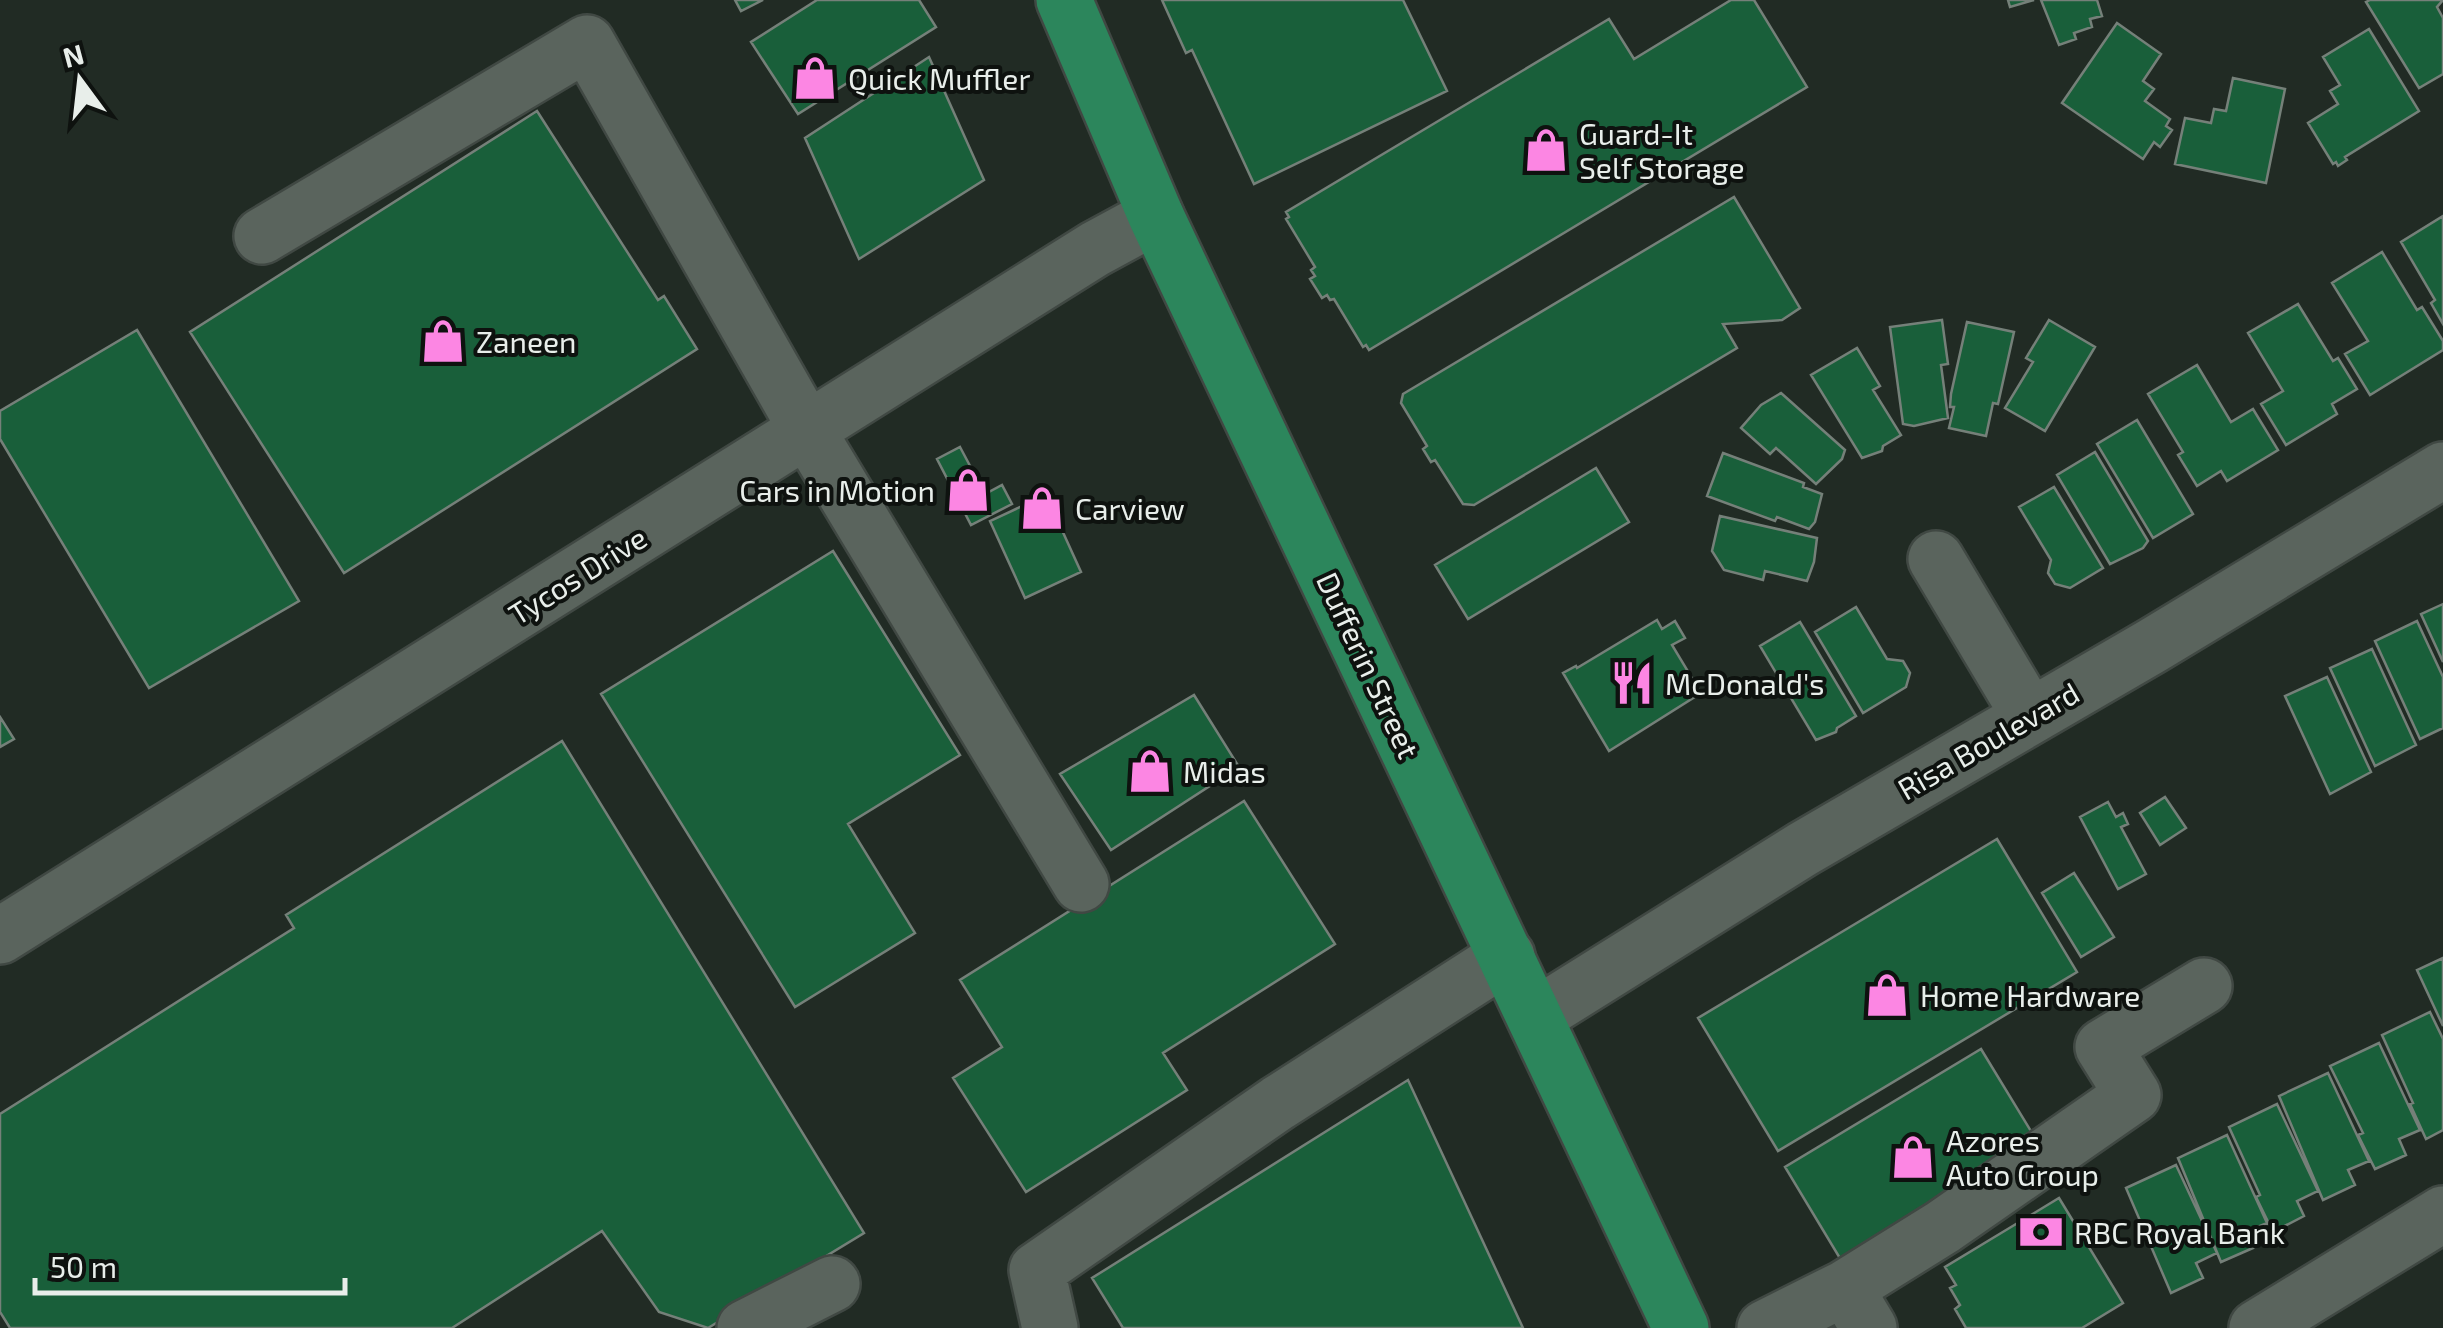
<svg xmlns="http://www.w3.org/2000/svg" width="2443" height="1328" font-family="'Exo 2',sans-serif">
	<rect width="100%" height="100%" fill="#212b24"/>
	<path fill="#195f3a" stroke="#758079" stroke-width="2.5" d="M735 0H763L741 11Z
		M817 0H919L936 27 798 114 751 42Z
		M1162 0H1403L1447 91 1254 184 1192 50 1186 53Z
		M1731 0H1754L1807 87 1369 350 1366 345 1363 347 1334 299 1330 300 1327 295 1322 298 1310 279 1315 276 1311 270 1315 267 1286 219 1289 217 1286 212 1609 19 1634 59Z
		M2008 0H2034L2010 7Z
		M2041 0H2097L2102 16 2090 19 2092 27 2074 33 2076 39 2059 45Z
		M2370 0H2443L2437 7 2443 18V74L2419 88 2366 2Z
		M2117 23 2161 54 2143 81 2154 89 2145 101 2170 119 2166 126 2172 130 2160 147 2154 142 2143 159 2062 103Z
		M2369 29 2419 111 2345 157 2347 160 2338 166 2336 162 2333 164 2308 123 2338 104 2330 91 2340 85 2323 57Z
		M929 57 984 180 859 259 805 138Z
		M2233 78 2285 89 2266 183 2175 164 2185 118 2211 123 2214 109 2226 111Z
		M537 111 658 300 664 296 697 349 344 573 190 332Z
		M1734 197 1800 308 1782 320 1723 324 1737 348 1474 505 1463 504 1435 460 1431 462 1423 449 1427 446 1401 403 1403 394Z
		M2443 216V324L2431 303 2435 300 2401 242Z
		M2382 252 2417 310 2422 307 2443 341V350L2370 395 2345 354 2368 341 2332 283Z
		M2298 304 2333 361 2338 358 2357 389 2332 404 2337 414 2286 445 2261 404 2283 391 2248 333Z
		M1942 320 1948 364 1941 365 1948 418 1914 426 1903 424 1890 327Z
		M2049 320 2095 347 2045 431 2005 408 2033 362 2026 358Z
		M1967 322 2014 332 1998 404 1993 403 1986 436 1949 428 1954 407H1950L1951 394Z
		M137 330 299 601 149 688 0 439V411Z
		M1857 348 1880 386 1873 390 1901 435 1883 446 1882 451 1862 458 1811 375Z
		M2197 365 2231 422 2253 409 2278 450 2227 481 2221 471 2197 486 2178 455 2183 452 2148 394Z
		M1781 393 1845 450 1842 459 1816 484 1776 448 1770 454 1741 428 1761 405Z
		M2137 420 2193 514 2153 538 2097 444Z
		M960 447 985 494 1002 485 1012 504 971 525 937 459Z
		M2095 452 2148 541 2143 548 2110 564 2057 475Z
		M1723 453 1804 483 1803 487 1822 494 1815 522 1809 529 1777 517 1775 521 1707 496Z
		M1596 468 1629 522 1468 619 1435 565Z
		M2054 487 2103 568 2070 588 2055 584 2048 573 2051 560 2019 507Z
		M1046 495 1081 572 1025 598 990 521Z
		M1720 516 1817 538 1814 562 1807 581 1765 571 1763 580 1724 570 1712 551Z
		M833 551 960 755 848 824 915 933 795 1007 601 694Z
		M2443 604V662L2421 614Z
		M1856 607 1887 659 1903 661 1910 673 1906 687 1863 713 1815 632Z
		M1657 620 1662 629 1675 621 1685 638 1672 645 1701 693 1609 751 1563 673 1576 666 1577 668Z
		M2417 621 2443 677V728L2420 739 2375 641Z
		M1800 622 1856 716 1837 728 1836 732 1816 740 1760 646Z
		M2372 649 2416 745 2375 766 2330 668Z
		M2327 677 2371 772 2330 794 2285 696Z
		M1194 695 1239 767 1111 850 1060 774Z
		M0 717 14 739 0 747Z
		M562 741 864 1233 708 1328 659 1312 602 1231 452 1328H10L0 1312V1114L294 928 286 915Z
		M2165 797 2186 828 2160 845 2140 813Z
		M1244 801 1335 944 1163 1053 1187 1090 1026 1192 953 1078 1002 1047 960 980Z
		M2108 802 2116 817 2123 813 2128 824 2121 827 2146 874 2118 889 2080 817Z
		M1997 839 2077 972 1778 1151 1698 1018Z
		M2074 873 2114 937 2081 957 2042 893Z
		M2443 958V1026L2417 970Z
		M2430 1012 2443 1039V1130L2426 1139 2410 1104 2413 1103 2382 1035Z
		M2379 1043 2420 1130 2399 1139 2406 1155 2375 1169 2358 1135 2363 1133 2330 1066Z
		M1981 1049 2040 1146 1844 1265 1785 1167Z
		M2328 1073 2369 1161 2348 1170 2355 1185 2323 1200 2279 1096Z
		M1408 1080 1523 1328H1123L1092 1278Z
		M2277 1104 2318 1191 2297 1201 2304 1216 2273 1232 2256 1197 2260 1195 2229 1127Z
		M2227 1135 2267 1223 2246 1232 2253 1248 2221 1262 2178 1158Z
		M2176 1165 2217 1253 2196 1263 2203 1278 2171 1293 2126 1188Z
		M2059 1198 2123 1303 2082 1328H1966L1955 1309 1960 1305 1950 1288 1956 1285 1945 1267Z"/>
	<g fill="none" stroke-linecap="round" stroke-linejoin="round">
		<g stroke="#404843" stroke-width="60">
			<path id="minor" d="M262 236 587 43 807 430 1081 884
				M1936 559 2029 715
				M0 936 1095 249 1156 216
				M1536 1016 1803 849 2152 646 2443 470
				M745 1328 832 1284
				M1050 1328 1037 1270 1278 1103 1507 956
				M1765 1328 1845 1288
				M1869 1328 1845 1288 1943 1227 2133 1095 2103 1047 2204 986
				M2257 1328 2443 1214"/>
		</g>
		<g stroke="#404843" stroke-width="60">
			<path id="major" d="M1064 0 1156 216 1681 1328"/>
		</g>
		<use href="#minor" stroke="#5a645d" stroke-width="55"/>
		<use href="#major" stroke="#2c865c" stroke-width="55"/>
	</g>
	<defs>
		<g id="shop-bare" transform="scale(3.45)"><path d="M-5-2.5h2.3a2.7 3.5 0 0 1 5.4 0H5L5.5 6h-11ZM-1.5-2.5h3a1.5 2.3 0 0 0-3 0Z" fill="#fc86e3" stroke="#0e120f" stroke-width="2.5" paint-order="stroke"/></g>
		<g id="restaurant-bare" transform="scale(3.45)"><path d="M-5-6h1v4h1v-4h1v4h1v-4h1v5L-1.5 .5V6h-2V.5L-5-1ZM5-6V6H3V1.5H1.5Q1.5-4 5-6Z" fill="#fc86e3" stroke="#0e120f" stroke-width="2.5" paint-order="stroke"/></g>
		<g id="bank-bare" transform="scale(3.45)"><path d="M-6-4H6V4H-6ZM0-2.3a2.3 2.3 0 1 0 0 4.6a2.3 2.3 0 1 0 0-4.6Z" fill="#fc86e3" stroke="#0e120f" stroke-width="2.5" paint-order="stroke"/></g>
	</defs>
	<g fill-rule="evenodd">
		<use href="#shop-bare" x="815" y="78"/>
		<use href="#shop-bare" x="1546" y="150"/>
		<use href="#shop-bare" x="443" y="341"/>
		<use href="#shop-bare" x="968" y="490"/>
		<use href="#shop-bare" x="1042" y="508"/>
		<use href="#restaurant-bare" x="1632" y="683"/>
		<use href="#shop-bare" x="1150" y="771"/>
		<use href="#shop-bare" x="1887" y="995"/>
		<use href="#shop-bare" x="1913" y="1157"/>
		<use href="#bank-bare" x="2041" y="1232"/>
	</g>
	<g text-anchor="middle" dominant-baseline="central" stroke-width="8" stroke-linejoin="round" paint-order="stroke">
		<g font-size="30" fill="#e8eeea" stroke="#0e120f" text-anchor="start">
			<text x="848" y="78">Quick Muffler</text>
			<text x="1579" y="133">Guard-It<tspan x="1579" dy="34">Self Storage</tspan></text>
			<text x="476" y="341">Zaneen</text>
			<text x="935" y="490" text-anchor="end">Cars in Motion</text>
			<text x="1075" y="508">Carview</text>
			<text x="1665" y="683">McDonald's</text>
			<text x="1183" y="771">Midas</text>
			<text x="1920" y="995">Home Hardware</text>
			<text x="1946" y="1140">Azores<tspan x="1946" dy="34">Auto Group</tspan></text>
			<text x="2074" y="1232">RBC Royal Bank</text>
		</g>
		<g font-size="30" fill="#e8eeea" stroke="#0e120f">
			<text transform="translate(577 575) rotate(-32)">Tycos Drive</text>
			<text transform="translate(1369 665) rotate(65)">Dufferin Street</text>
			<text transform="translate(1988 740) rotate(-30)">Risa Boulevard</text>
		</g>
	</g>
	<g transform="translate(80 80) rotate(345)" stroke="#0e120f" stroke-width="8" paint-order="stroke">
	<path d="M0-8L18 38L0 25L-18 38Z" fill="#e8eeea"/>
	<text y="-15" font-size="28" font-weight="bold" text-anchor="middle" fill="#e8eeea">N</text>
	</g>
	<path d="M35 1278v15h310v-15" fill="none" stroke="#e8eeea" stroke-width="5"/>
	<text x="50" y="1278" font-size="30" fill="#e8eeea" stroke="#0e120f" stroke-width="8" paint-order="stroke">50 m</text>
</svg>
